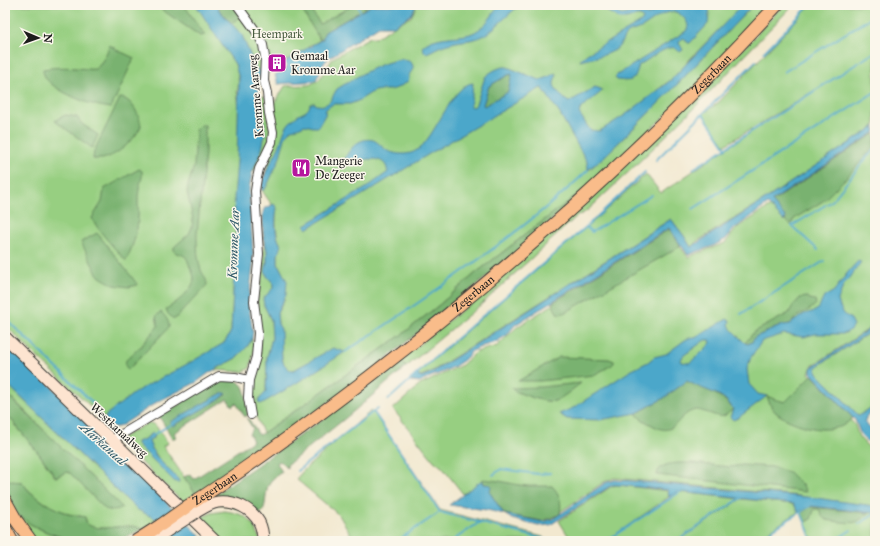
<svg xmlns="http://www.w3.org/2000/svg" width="880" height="546" font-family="'IM FELL Great Primer',serif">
	<rect width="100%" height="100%" fill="#fbf7ec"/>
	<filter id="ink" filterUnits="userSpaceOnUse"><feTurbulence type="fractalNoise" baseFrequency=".025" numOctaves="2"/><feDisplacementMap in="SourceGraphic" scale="8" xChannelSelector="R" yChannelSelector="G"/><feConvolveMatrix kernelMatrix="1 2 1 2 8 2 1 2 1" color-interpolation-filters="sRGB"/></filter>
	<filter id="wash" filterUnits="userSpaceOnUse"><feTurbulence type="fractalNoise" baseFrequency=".012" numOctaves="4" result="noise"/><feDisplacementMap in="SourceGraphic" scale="16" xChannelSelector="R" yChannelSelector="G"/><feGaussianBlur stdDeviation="0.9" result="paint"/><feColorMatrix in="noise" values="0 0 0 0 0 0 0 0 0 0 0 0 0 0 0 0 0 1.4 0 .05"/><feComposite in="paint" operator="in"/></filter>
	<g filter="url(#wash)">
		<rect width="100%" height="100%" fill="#f2e8cf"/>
		<path fill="#97cf81" stroke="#5a764e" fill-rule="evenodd" d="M5 5H199L235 64C238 73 239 80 238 89L237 90 239 108 236 220V233L231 331 228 337 217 352 107 415 105 418 99 414 36 356 5 325Z
			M218 5H372L366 8 365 6 319 38 320 40 312 45 311 44 299 56 264 69 263 72 256 70 247 47Z
			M417 5H743L686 63H687L672 79 656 91 587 163 589 170 606 155 669 93 753 5H772L714 71 587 187 477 272 439 305 404 333 309 401 263 433 253 409 251 395 260 354 257 303 262 276 264 245 263 232 267 251V262L265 271 267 276 274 284 273 288 269 292 264 305 271 320 272 338 267 357 266 391 265 395 259 399 302 379 344 352 301 366 294 370H290L284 364 282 359 279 327 278 324 277 313 284 301 286 281 278 264V255L281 245 278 240 276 226V211L261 189 275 138 274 104 285 86 309 85 319 80 333 58 370 37 375 38 404 20 411 17Z
			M783 5H793L691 111 638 163 587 211 576 217 484 302 406 367 400 360 487 290 507 272 751 41Z
			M811 5H875V126L766 199 696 242 691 247 684 236 671 219 431 372 421 376 417 374 585 228 587 227 646 174 661 193 746 135 820 87 725 145 703 114 719 102Z
			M265 96 270 132 269 144 261 164 252 173 262 149 264 123 258 97Z
			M875 138V325L812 366 809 373 855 425 859 437 875 454V541H813L805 522 808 521 801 496 614 478 604 482 551 518 482 481 463 494 442 467 434 461 393 409 420 385 462 365 476 352 497 346 517 327 669 232 688 257 725 243 737 228Z
			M875 329V405L860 415H858L818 374C815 370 816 369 819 365Z
			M252 339 255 346 250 368 243 372 215 370 236 358 247 347Z
			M5 382 130 503 156 519 152 524 143 529C124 521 103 534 87 525L85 517 68 514 45 503 29 491 22 482C15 482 10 482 5 476V412L40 455 55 477 67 472 70 473 108 510 117 509 122 508 5 391Z
			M372 410 440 510 543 537 544 541H355L339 515 296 479 305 469Z
			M148 423 154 424 156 426 168 443 163 446 196 495 183 502 124 446 122 442 123 437ZM148 436 155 437 150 440 149 443 160 461 171 472 174 481 139 446 137 442 147 438Z
			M618 485 668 491 669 497 610 538 680 492 740 499 676 541H592L569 537 559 521 612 486Z
			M741 499 794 504 798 512 754 541H678Z
			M225 511C247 514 254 520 260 541H222L199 519 211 513Z
			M16 513C21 516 25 521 31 524 58 541 92 543 124 538L119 541H34Z"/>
		<path fill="#79b26f" stroke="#4a6746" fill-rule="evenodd" d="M155 5H184L205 35 200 36Z
			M218 5H235L243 16 231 23 219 10Z
			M299 5H308L320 24 353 5H364L366 8 325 32 323 39 320 40Z
			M110 45 117 50 134 58 111 108C105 107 98 106 92 104 80 101 48 87 44 75 43 72 43 71 43 69 54 67 65 67 76 68 83 68 89 70 96 69 103 62 106 54 110 45Z
			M512 74 508 92 483 107V105L489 86 508 75Z
			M120 98C122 98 125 99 127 100 135 106 140 117 141 126 135 140 117 156 102 159 99 159 96 159 93 159L94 151Z
			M66 115 77 117 82 124 98 135 92 148 55 121 59 118Z
			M201 125H205V153L197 234C197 245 197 259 201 270 203 275 207 279 207 285L175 319H173L168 314 166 309C175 304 193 290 194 279 194 275 192 271 190 267 186 256 187 256 176 253L174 250V247L189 234 192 227 193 219 187 192 188 185 194 166 196 131 197 128Z
			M875 133V146L845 179 823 201 794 219 791 225 785 220 786 218 772 202Z
			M139 169 142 171C143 178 140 182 139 189 137 199 139 210 138 220 137 235 132 248 126 261 117 251 97 230 92 218L102 202 104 189Z
			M587 187 515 254 356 383 197 496 184 477 190 474 194 479 253 441 249 433 253 429 247 419 248 418 259 435 263 433 309 401 404 333 439 305 477 272Z
			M669 229 681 246 568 311 561 314 557 313 552 303Z
			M97 233 98 234 138 285 129 287 114 285 100 277 96 272 81 242Z
			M807 297 810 299 815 300 816 304C811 310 806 311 799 315 796 317 793 321 790 324L783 325 755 337 752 342 748 344 745 343 754 332 789 313 792 307 800 298Z
			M161 312C165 316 169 320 169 327L128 370C125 367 125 364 126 360L142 345 158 326 156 316Z
			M559 357 609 359 614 361V363L612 365 594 375 540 381H518Z
			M400 360 406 367 347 417 287 465V468L280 461 277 463 282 472C277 475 273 478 270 482 263 492 269 508 259 515L207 500 322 420Z
			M812 375 853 418C849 421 845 425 840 427 832 429 821 430 813 428 801 426 778 418 772 408 770 404 768 400 767 396L774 399 785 402Z
			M228 379C232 379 237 380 240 383 247 388 247 406 248 415L245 417 236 403 232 406 227 399 174 433 176 437 175 438H172L159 416 211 385ZM222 393 226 395 173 426 171 423V422Z
			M687 381C703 389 722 393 733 409 720 421 720 416 705 412 702 411 699 410 696 410 676 413 677 440 652 425 646 422 641 419 637 415V413L664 398Z
			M581 383C573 389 564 397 555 401 548 404 520 394 513 390L512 388 541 387Z
			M5 392 121 506 122 508C117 510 111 511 105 509L70 473 67 472 56 477 40 455 5 412Z
			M692 463 730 467 742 465 772 467 789 472 803 486 806 492 657 475C658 461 682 463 692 463Z
			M5 476 10 481 22 482 29 491 45 503 68 514 85 517 87 524C103 534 124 521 143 529L124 538 109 541H89L65 538 49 533 30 524 16 513 5 498Z
			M482 479 499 481 519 485 528 486H552C560 494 562 503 560 514L552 518 542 521 504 514 484 484Z
			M810 507 869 513C865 516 861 520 856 522 853 524 830 521 827 520 822 518 820 514 820 510L817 509 814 510 811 519 805 522 801 513Z"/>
		<path fill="#4ca7ca" stroke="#346273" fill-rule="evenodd" d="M196 5H218L219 10 242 35 256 69 263 72 258 79 261 83 258 85 259 89 258 97 264 123 265 134 262 149 252 173 249 190 253 253V265L249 299V308L253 332 252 339 247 347 236 358 209 373 197 382 157 402 124 424 118 427H113L107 422 105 418 107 414 137 391 191 362 224 343 228 337 231 331 236 233 234 198 237 161 239 79 235 64 220 42Z
			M372 5H416L415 8 411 15 397 24 394 26H379L330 57 324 63 316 80 314 81 278 84 275 75 287 67 284 62 311 46 312 45 323 39V36L325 32Z
			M499 5H520C508 14 498 26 485 35 475 41 463 40 452 43 447 44 441 46 437 48 433 50 430 52 426 53L424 51 422 47C433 35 456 38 470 34 483 30 492 16 499 5Z
			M587 5H601L609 7 619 14 622 15 638 11 648 15 665 6 710 5 708 24 690 43H688L685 39 683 38 680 40 679 43 683 50 680 52C680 52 675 48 675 48 666 45 647 61 639 65 634 81 634 82 617 80L616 79 615 77 617 75 686 31 688 27C688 23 686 20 683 17 671 3 654 21 643 27 638 30 632 30 628 33 622 37 622 46 615 50 606 56 591 58 580 61L581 59 587 54 641 22 643 19 641 16H636L627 19H620L603 9Z
			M742 5H753L669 93 606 155 588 170 587 162 560 114 543 89 541 88 434 151 307 229 305 225 366 188 388 172C387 171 387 167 386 166 380 153 352 162 342 164 347 152 358 136 373 140 377 141 381 146 385 149 393 155 409 156 417 150 434 140 453 83 473 83L472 95 470 106 474 107 476 104 485 77C490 72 500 66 507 67L540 80 546 78 556 73 557 75C555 78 554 81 554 85 556 90 564 100 569 102L595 87 601 89 602 91 600 93 581 108 579 113 590 130 599 131 603 129 625 115 661 88 672 79ZM512 74 508 92 484 106 483 105 489 86 508 75Z
			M403 59 411 62 413 66V69L409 75V79L406 83 397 88 391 90H381L374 91 358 101 350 104H333L326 109 325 115 318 127H313L305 125 290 131 286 135 279 160 267 186 264 190H261C262 174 273 161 279 147 283 138 283 130 290 122 292 120 295 118 297 116 303 112 309 112 310 104L312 103H315L316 105C319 105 321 106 324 105 332 103 333 94 337 89 358 76 379 62 403 59Z
			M875 126V132L772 201 786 218 784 221 768 204 734 229 726 239 713 246 688 255 669 228 515 325 507 335 496 342 483 346 472 351 464 360 455 366 443 372 430 377 421 382 410 381 417 374 421 377 431 373 671 219 684 236 691 247 766 199Z
			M274 204 277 208C275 221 274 234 281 245L278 255V264L287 281 286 295 277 313 278 324 281 329 282 359 284 364 290 370H294L333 348 345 352C317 370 290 388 261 404L259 403 258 401C260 397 264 396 266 391L267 357 272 338 271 320 264 305 263 299 273 288 274 284 267 276 265 271 267 262V251L263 232V213L264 209Z
			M858 261 861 262 850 278 844 284 838 300 840 307 845 315 851 319 854 325C851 330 848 332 843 334H815L804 337 784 334 762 341 751 357 747 369 749 384 758 394 767 396 738 418 733 420 730 417 733 409C724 395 718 395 704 389 698 387 693 384 687 381L664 398 637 413 600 420 567 419 559 414 573 408 630 371 648 362 654 357 666 354 685 340 689 338H695L727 319 730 321 729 324 731 329 745 343 748 344 752 342 755 337 783 325 790 324 804 314 815 311 818 309 824 297 834 291 848 272ZM705 340H710L711 343 698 356 689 363 682 362 681 360 683 356Z
			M875 325V329L819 365C816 369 815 370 818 374L858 415H860L875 405V410C860 421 864 421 875 434V449L861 435 855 420 811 373V368Z
			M5 340 100 435 182 518 206 541H171L169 536 171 534 156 519 138 510 130 503 5 382Z
			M222 393H226V394L220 399 173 426 170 422Z
			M153 433 155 436 149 441C153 457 168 468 178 479L179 481 178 483 174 481 137 444V442L147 438 148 436Z
			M482 480 484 484 491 485 490 493 504 514 543 522 553 519 605 483 614 480 632 481 817 498 830 500 875 506V513L810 506 798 512 794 504 678 492 669 497 668 490 618 485H612L550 525 538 526 512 519 504 514 487 510 449 505Z"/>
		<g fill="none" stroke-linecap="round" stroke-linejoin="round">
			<path stroke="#4ca7ca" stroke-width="2" d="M358 5 360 11
				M764 52 810 5
				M784 72 875 15
				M703 114 726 148
				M656 160 756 61
				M693 169 875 52
				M693 209 875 92
				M586 227 592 232 652 195
				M818 250 792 226 832 201 867 157 875 150
				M741 314 824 261
				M5 318 94 404
				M345 352C394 320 442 287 490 251 524 226 557 200 588 170
				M388 400 449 345 586 227 645 172
				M373 411 440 512 397 541
				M153 435 173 423
				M297 471 378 408
				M493 475 501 469 538 474 550 473
				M440 512 551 541
				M801 512 812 541
				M859 524 875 514
				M452 541 480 522
				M606 541 680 492
				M677 541 741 498
				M755 541 810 506
				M834 541 851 530"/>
		</g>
	</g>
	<g filter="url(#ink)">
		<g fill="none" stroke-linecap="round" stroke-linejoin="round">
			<g stroke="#3c3b37" stroke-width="10">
				<path id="street" d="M237 5 258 34 263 45 265 57 264 81 267 93 269 113 273 132 272 142 259 169 257 178 255 191 259 254 254 301 258 333 256 357 249 380 248 398 251 415
					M112 440 219 376 235 377 249 380"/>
			</g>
			<g stroke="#3c3b37" stroke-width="13">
				<path id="secondary" d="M5 337 91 421 112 440 215 541
					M195 513C203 508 210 503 218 502 234 500 251 508 259 522 262 528 263 535 263 541
					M153 541 167 531"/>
			</g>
			<g stroke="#3c3b37" stroke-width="14">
				<g id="primary">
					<path d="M5 500 16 520 31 541"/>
					<path id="s1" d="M188 506C251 466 310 422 369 377 515 265 652 141 777 5"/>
					<path d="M5 528 12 541"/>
					<path d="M136 541 161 525"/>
				</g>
			</g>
			<use href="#street" stroke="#fff" stroke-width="8"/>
			<use href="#secondary" stroke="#fde4d0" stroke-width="11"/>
			<use href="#primary" stroke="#f9bc8a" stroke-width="12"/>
			<g stroke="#3c3b37" stroke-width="13" stroke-linecap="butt">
				<path id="secondary-bridge" d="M167 531 195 513"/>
			</g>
			<g stroke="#3c3b37" stroke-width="14" stroke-linecap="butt">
				<path id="primary-bridge" d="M161 525 188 506"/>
			</g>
			<use href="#secondary-bridge" stroke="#fde4d0" stroke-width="11"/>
			<use href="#primary-bridge" stroke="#f9bc8a" stroke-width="12"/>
		</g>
	</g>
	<defs>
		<g id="building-square" transform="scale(1)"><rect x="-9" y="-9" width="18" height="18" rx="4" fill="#b5179e" stroke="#fbf7ec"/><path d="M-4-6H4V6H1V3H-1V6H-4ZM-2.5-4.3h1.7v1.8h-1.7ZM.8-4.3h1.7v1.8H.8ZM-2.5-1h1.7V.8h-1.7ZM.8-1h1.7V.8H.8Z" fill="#fff"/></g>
		<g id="restaurant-square" transform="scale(1)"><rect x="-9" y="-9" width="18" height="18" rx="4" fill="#b5179e" stroke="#fbf7ec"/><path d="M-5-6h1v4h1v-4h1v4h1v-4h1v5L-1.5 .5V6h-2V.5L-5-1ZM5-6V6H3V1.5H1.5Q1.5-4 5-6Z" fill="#fff"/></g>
	</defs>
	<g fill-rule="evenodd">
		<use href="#building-square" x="277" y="63"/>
		<use href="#restaurant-square" x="301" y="168"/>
	</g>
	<g text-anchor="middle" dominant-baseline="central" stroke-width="3" stroke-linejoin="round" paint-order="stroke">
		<g font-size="12" fill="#475b3f" stroke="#fbf7ec">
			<text x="277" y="34">Heempark</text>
		</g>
		<g font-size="12" fill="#1c1c1c" stroke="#fbf7ec" text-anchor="start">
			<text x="291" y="56">Gemaal<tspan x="291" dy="14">Kromme Aar</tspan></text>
			<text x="315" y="161">Mangerie<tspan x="315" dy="14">De Zeeger</tspan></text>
		</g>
		<g font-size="12" fill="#1c1c1c" stroke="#fbf7ec">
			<text stroke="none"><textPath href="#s1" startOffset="680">Zegerbaan</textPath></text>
			<text transform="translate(256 96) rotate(-95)">Kromme Aarweg</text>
			<text stroke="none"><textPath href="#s1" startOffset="356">Zegerbaan</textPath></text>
			<text transform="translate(119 430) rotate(43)">Westkanaalweg</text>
			<text stroke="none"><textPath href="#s1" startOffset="32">Zegerbaan</textPath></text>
		</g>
		<g font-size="13" font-style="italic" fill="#325b6a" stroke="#fbf7ec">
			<text transform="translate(234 244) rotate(-88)">Kromme Aar</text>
			<text transform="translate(103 444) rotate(42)">Aarkanaal</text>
		</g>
	</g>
	<rect width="880" height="546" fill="none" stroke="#fbf7ec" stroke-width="20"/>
	<g transform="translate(38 38) rotate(92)" stroke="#fbf7ec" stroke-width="3" paint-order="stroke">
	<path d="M0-3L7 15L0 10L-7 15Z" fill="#1c1c1c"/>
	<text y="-6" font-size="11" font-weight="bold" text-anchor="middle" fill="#1c1c1c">N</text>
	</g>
</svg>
